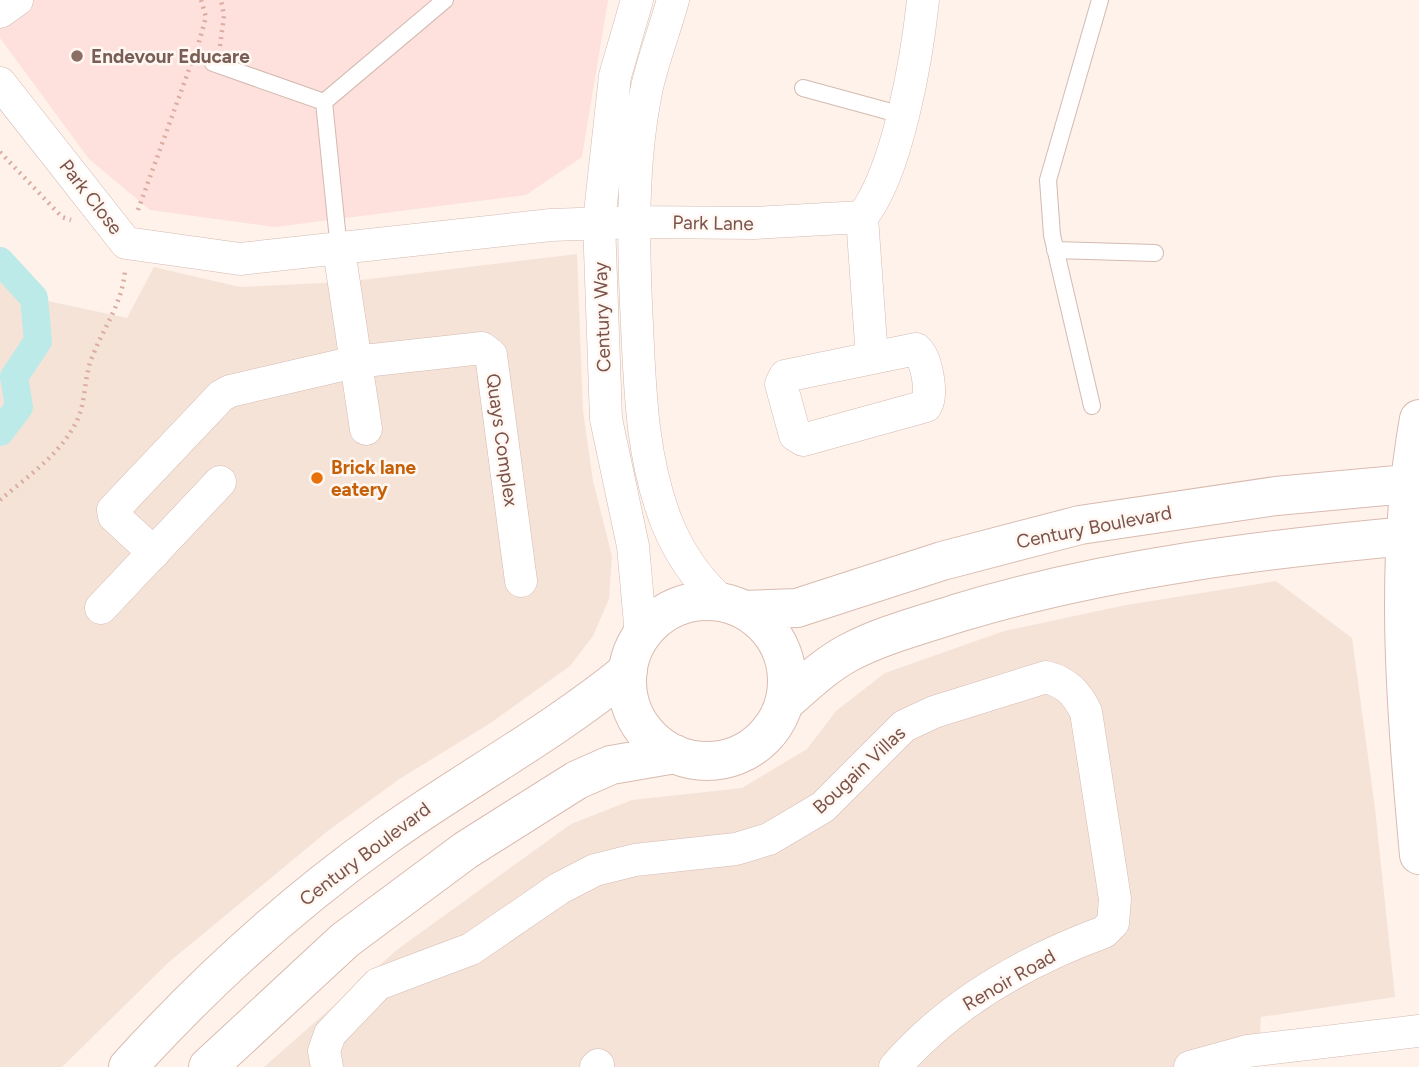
<svg xmlns="http://www.w3.org/2000/svg" width="1419" height="1067" font-family="Figtree,sans-serif">
	<rect width="100%" height="100%" fill="#fef2ea"/>
	<path fill="#f6e3d8" d="M577 254 583 411 593 481 612 556 609 599 593 636 570 666 489 724 401 778 329 830 169 962 62 1067H0V261L34 298 127 318 154 267 240 287 345 282Z
		M1276 581 1352 638 1375 808 1395 997 1261 1017 1258 1067H264L398 949 571 824 632 800 742 788 807 749 836 711 885 673 1004 631 1126 605Z"/>
	<path fill="#fee1dd" d="M0 0H608L582 157 526 195 275 227 150 210 89 159 0 38Z"/>
	<g fill="none" stroke-linecap="round" stroke-linejoin="round">
		<path stroke="#bceae8" stroke-width="28" d="M0 261 34 298 38 341 14 377 19 407 0 432"/>
		<g stroke="#d4bab1" stroke-width="18">
			<path id="lane" d="M213 63 324 102
				M803 88 902 115
				M339 250 324 102 445 0
				M1055 250 1155 253
				M1092 406 1052 235 1048 180 1100 0"/>
		</g>
		<g stroke="#d4bab1" stroke-width="33">
			<path id="street" d="M637 0 615 76 599 222 606 419 633 546 641 635
				M673 0C665 29 654 57 647 87 631 164 633 246 637 325 640 392 642 460 667 523 679 553 697 579 721 601
				M0 12 17 0
				M0 83 126 243 240 259 551 225 633 222 754 223 862 217C898 172 917 57 923 0
				M862 217 872 358
				M339 250 366 429
				M916 349C927 358 933 394 926 406L803 440 795 435 781 384 785 376Z
				M154 553 114 516 113 510 221 396 230 391 355 362 482 348 491 355 521 581
				M101 608 220 482
				M327 1067 324 1051 330 1034 378 984 471 949 560 888 595 870 635 860 736 849 769 839 823 807 904 726 934 712 1046 677C1067 683 1076 692 1086 712L1115 899 1113 923 1104 932C1025 961 951 1003 895 1067
				M596 1067 598 1065
				M1190 1067 1248 1051 1419 1031"/>
		</g>
		<g stroke="#d9bbb0" stroke-width="40">
			<path id="secondary" d="M1419 419C1393 563 1406 710 1419 855
				M627 681a80 80 0 1 1 160 0a80 80 0 1 1-160 0Z
				M744 610 797 608 942 561 1080 525 1276 496 1419 483
				M785 702C805 685 824 666 848 653 882 635 921 625 958 613 1107 568 1264 549 1419 535
				M128 1067C206 981 292 903 386 836 465 780 552 733 628 671
				M208 1067 345 940 466 850 577 780 611 765 675 754"/>
		</g>
		<path stroke="#dbada2" stroke-width="4.5" stroke-dasharray="2 5" stroke-linecap="butt" d="M220 46 224 16 221 0
			M197 49 206 17 201 0
			M0 152 62 217 71 220
			M138 210 191 64
			M0 500C28 476 67 450 80 413 86 394 85 372 93 355 105 325 123 302 125 269"/>
		<use href="#lane" stroke="#fff" stroke-width="16"/>
		<use href="#street" stroke="#fff" stroke-width="32"/>
		<use href="#secondary" stroke="#fff" stroke-width="38"/>
	</g>
	<circle fill="#8d6e63" stroke="#fff7f2" stroke-width="2.5" cx="77" cy="56" r="7"/>
	<circle fill="#e8710a" stroke="#fff7f2" stroke-width="2.5" cx="317" cy="478" r="7"/>
	<g text-anchor="middle" dominant-baseline="central" stroke-width="5" stroke-linejoin="round" paint-order="stroke">
		<g font-size="19" font-weight="bold" fill="#785e54" stroke="#fff7f2" text-anchor="start">
			<text x="91" y="56">Endevour Educare</text>
		</g>
		<g font-size="19" fill="#7b534a" stroke="#fff7f2">
			<text transform="translate(91 197) rotate(52)">Park Close</text>
			<text transform="translate(713 223) rotate(1)">Park Lane</text>
			<text transform="translate(602 317) rotate(-92)">Century Way</text>
			<text transform="translate(502 440) rotate(82)">Quays Complex</text>
			<text transform="translate(1094 527) rotate(-11)">Century Boulevard</text>
			<text transform="translate(859 770) rotate(-43)">Bougain Villas</text>
			<text transform="translate(365 854) rotate(-37)">Century Boulevard</text>
			<text transform="translate(1009 980) rotate(-30)">Renoir Road</text>
		</g>
		<g font-size="19" font-weight="bold" fill="#c56008" stroke="#fff7f2" text-anchor="start">
			<text x="331" y="467">Brick lane<tspan x="331" dy="22">eatery</tspan></text>
		</g>
	</g>
</svg>
